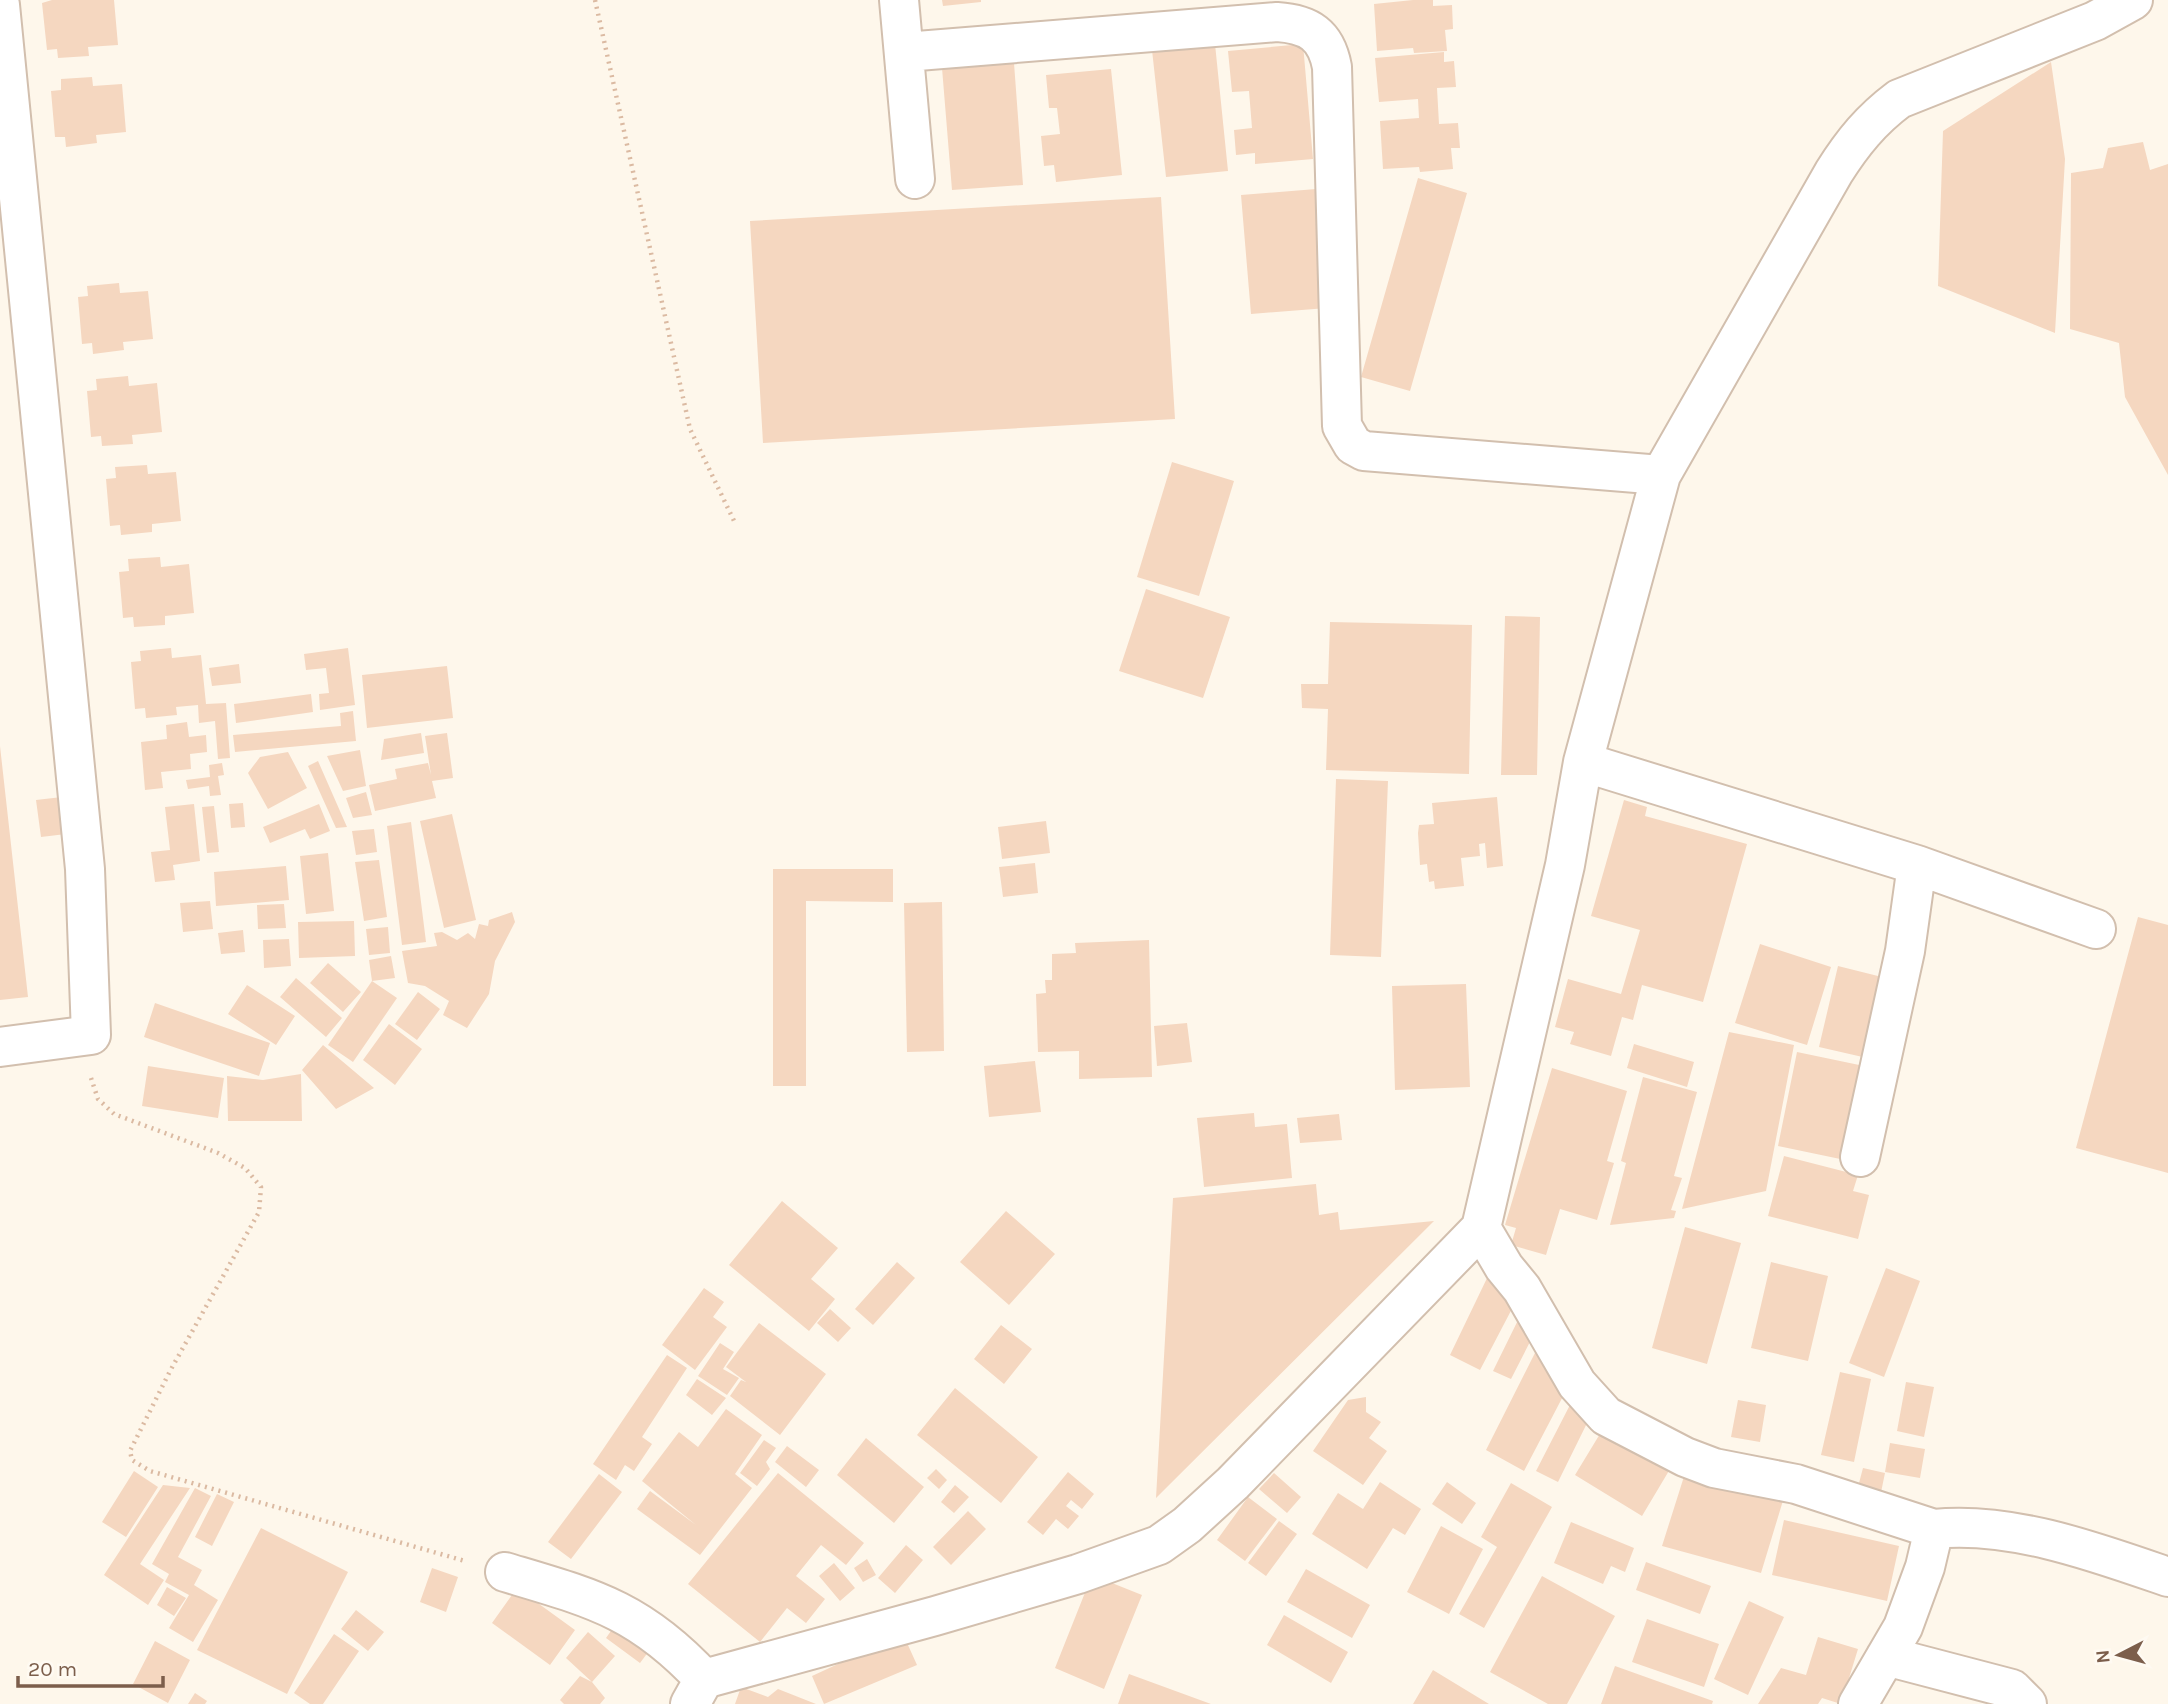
<svg xmlns="http://www.w3.org/2000/svg" width="2168" height="1704" font-family="Karla,sans-serif">
	<rect width="100%" height="100%" fill="#fef7eb"/>
	<path fill="#f5d7c0" d="M52 0H114L118 45 88 47 89 56 58 58 57 49 47 50 42 3Z
		M942 0H981V2L943 6Z
		M1413 0H1433V6L1452 5 1453 29 1445 30 1447 51 1414 53 1413 48 1377 51 1374 4Z
		M1215 44 1228 171 1166 177 1152 50Z
		M1303 44 1313 159 1255 164V153L1236 155 1234 130 1252 128 1249 91 1232 92 1228 51Z
		M1444 52V62L1454 61 1456 87 1437 88 1439 124 1458 123 1460 148H1451L1453 169 1420 172 1419 167 1383 169 1380 121 1419 118 1418 99 1379 102 1375 58Z
		M2051 62 2065 159 2055 333 1938 286 1943 131Z
		M1014 63 1023 185 952 190 942 68Z
		M1111 69 1122 175 1056 182 1054 165 1044 166 1041 136 1060 134 1057 108H1049L1046 75Z
		M92 77 93 86 122 84 126 132 96 135 97 143 66 147 65 137H55L51 91 61 90V79Z
		M2143 142 2150 170 2168 164V475L2125 397 2119 343 2070 329 2071 173 2103 168 2108 148Z
		M1418 178 1467 193 1410 391 1361 377Z
		M1316 189 1327 308 1251 314 1241 195Z
		M1161 197 1175 419 763 443 750 221Z
		M119 283 120 293 148 291 153 339 123 342 124 350 93 354 92 343 82 344 78 297 88 296 87 286Z
		M128 376 129 386 157 383 162 432 132 435 133 444 102 446 101 436 91 437 87 391 97 390 96 379Z
		M1172 462 1234 481 1199 596 1137 577Z
		M147 465 148 474 176 472 181 521 152 524V532L121 535 120 525 110 526 106 479 116 478 115 467Z
		M160 557 161 567 189 564 194 613 165 616V625L134 627 133 617 123 618 119 572 129 571 128 559Z
		M1146 589 1230 617 1203 698 1119 671Z
		M1505 616 1540 617 1537 775H1501Z
		M1330 622 1472 625 1469 774 1326 770 1328 709 1302 708 1301 684H1328Z
		M171 648 172 658 201 655 206 704 226 703 230 758 218 759 215 721 199 723 198 705 176 707 177 715 146 718 145 708 135 709 131 662 141 661 140 651Z
		M348 648 355 705 320 710 319 694 329 693 326 668 306 670 304 654Z
		M239 664 241 683 212 686 209 668Z
		M447 666 453 718 367 728 362 675Z
		M311 694 313 712 236 723 234 704Z
		M353 711 356 741 235 752 233 735 341 726 340 713Z
		M187 722 189 737 206 735 207 752 190 754 191 769 161 772 163 788 145 790 141 742 167 739 166 725Z
		M421 733 424 753 381 760 384 739Z
		M447 733 453 778 432 781 436 798 375 811 369 785 397 779 395 769 428 763 431 775 425 736Z
		M0 746 28 997 0 1000Z
		M360 750 366 786 343 791 327 756Z
		M288 752 307 788 268 809 248 773 260 757Z
		M318 761 347 827 336 828 308 766Z
		M222 763 224 775 218 776 221 795 210 796 209 786 188 789 186 780 210 777 209 765Z
		M1336 779 1388 781 1381 957 1330 955Z
		M366 792 372 815 353 818 346 798Z
		M62 797 66 834 41 837 36 800Z
		M1497 797 1503 866 1487 868 1485 843 1479 844 1480 856 1461 858 1464 886 1435 889 1434 881 1429 882 1427 864 1420 865 1418 833 1419 825 1434 824 1432 803Z
		M1624 800 1647 807 1645 816 1747 844 1703 1002 1642 985 1633 1020 1622 1017 1611 1056 1570 1044 1574 1032 1555 1027 1568 979 1621 994 1640 930 1591 916Z
		M243 803 245 827 231 828 229 804Z
		M194 804 200 861 173 865 175 880 155 882 151 852 170 850 165 807Z
		M319 804 330 831 310 839 305 829 270 843 263 827Z
		M214 806 219 852 207 853 202 807Z
		M452 814 476 920 444 928 420 821Z
		M1046 821 1050 853 1002 859 998 827Z
		M411 822 426 942 402 945 387 826Z
		M374 829 377 852 356 855 352 831Z
		M328 853 334 911 306 914 300 856Z
		M379 860 387 917 364 921 355 862Z
		M1035 863 1038 893 1003 897 999 867Z
		M286 866 289 900 216 906 214 872Z
		M773 869H893V902L806 901V1086H773Z
		M210 901 213 929 183 932 180 903Z
		M942 902 944 1051 907 1052 904 903Z
		M284 904 286 928 258 929 257 905Z
		M512 912 515 922 495 961 489 994 467 1028 443 1015 449 1001 425 986 408 983 402 951 437 946 434 933 442 932 457 940 468 933 475 939 479 924 488 926 489 920Z
		M2138 917 2168 925V1173L2076 1148Z
		M354 921 355 956 299 958 298 922Z
		M388 927 390 953 369 955 366 929Z
		M243 930 245 952 221 954 218 933Z
		M289 939 291 966 264 968 263 940Z
		M1149 940 1152 1077 1079 1079V1051L1038 1052 1036 994 1046 993 1045 980H1052V954L1076 953 1075 943Z
		M1760 944 1831 967 1807 1045 1735 1023Z
		M391 956 395 978 372 981 369 960Z
		M328 963 361 992 343 1012 310 983Z
		M1838 966 1886 978 1867 1058 1819 1047Z
		M296 978 342 1018 326 1037 280 997Z
		M372 981 397 998 353 1062 328 1045Z
		M1466 984 1470 1087 1395 1090 1392 986Z
		M247 985 295 1016 276 1045 228 1014Z
		M418 992 440 1009 417 1040 395 1024Z
		M155 1003 270 1043 259 1076 144 1037Z
		M1187 1023 1192 1062 1157 1066 1154 1026Z
		M389 1024 422 1049 395 1085 363 1060Z
		M1729 1032 1794 1045 1766 1191 1682 1209Z
		M1634 1044 1694 1062 1687 1087 1627 1068Z
		M323 1045 374 1088 336 1109 302 1070Z
		M1797 1052 1864 1066 1845 1160 1778 1146Z
		M1035 1061 1041 1112 989 1117 984 1066Z
		M148 1066 224 1078 218 1118 142 1106Z
		M1552 1068 1627 1091 1607 1161 1614 1163 1597 1220 1560 1209 1546 1255 1511 1245 1516 1228 1505 1225Z
		M301 1074 302 1121H228L227 1076 263 1080Z
		M1643 1077 1697 1092 1674 1176 1682 1178 1671 1210 1676 1211 1674 1218 1610 1225 1626 1163 1621 1161Z
		M1254 1113 1255 1127 1287 1124 1292 1178 1204 1187 1197 1118Z
		M1339 1114 1342 1140 1300 1143 1297 1118Z
		M1784 1156 1858 1175 1853 1191 1869 1195 1858 1239 1768 1216Z
		M1316 1184 1319 1215 1338 1212 1340 1230 1434 1221 1156 1498 1173 1198Z
		M782 1201 838 1248 811 1279 835 1299 809 1331 729 1265Z
		M1006 1211 1055 1254 1009 1305 960 1262Z
		M1685 1227 1741 1243 1707 1364 1652 1348Z
		M897 1262 915 1278 873 1325 855 1309Z
		M1771 1262 1828 1276 1808 1361 1751 1348Z
		M1886 1268 1920 1281 1884 1377 1849 1363Z
		M1489 1274 1515 1303 1480 1370 1450 1355Z
		M704 1288 724 1302 713 1317 727 1327 695 1370 662 1345Z
		M830 1309 851 1328 838 1342 817 1323Z
		M1522 1312 1534 1334 1511 1379 1493 1371Z
		M759 1323 826 1374 780 1435 730 1396 741 1380 746 1382 726 1367Z
		M1001 1325 1032 1349 1004 1384 974 1359Z
		M1541 1341 1571 1381 1524 1471 1486 1450Z
		M720 1343 734 1352 723 1369 739 1378 727 1395 698 1376Z
		M667 1355 687 1368 642 1437 652 1444 634 1471 625 1465 616 1480 593 1464Z
		M1840 1372 1871 1379 1854 1462 1821 1455Z
		M697 1379 726 1398 712 1415 686 1395Z
		M1906 1382 1934 1387 1924 1437 1897 1431Z
		M955 1388 1038 1457 1001 1503 917 1435Z
		M1366 1397V1412L1381 1422 1369 1438 1387 1451 1363 1485 1313 1451 1348 1400Z
		M1738 1400 1766 1405 1760 1442 1731 1437Z
		M1572 1401 1593 1411 1558 1482 1536 1471Z
		M726 1409 762 1435 735 1474 752 1488 700 1555 637 1509 650 1491 696 1525 642 1481 679 1432 698 1447Z
		M1609 1419 1676 1459 1642 1516 1575 1475Z
		M866 1438 924 1487 894 1523 837 1475Z
		M764 1440 776 1448 766 1462 770 1469 757 1486 740 1473Z
		M1890 1443 1925 1449 1920 1478 1885 1472Z
		M787 1446 819 1470 806 1487 775 1462Z
		M1687 1467 1785 1494 1761 1573 1662 1546Z
		M1863 1468 1885 1473 1879 1502 1855 1498Z
		M936 1469 947 1480 939 1489 927 1478Z
		M134 1471 158 1487 126 1537 102 1522Z
		M1068 1472 1094 1494 1082 1509 1071 1500 1066 1506 1079 1516 1068 1529 1056 1519 1043 1535 1027 1522Z
		M778 1473 864 1543 846 1565 821 1545 796 1576 825 1599 806 1623 787 1608 760 1642 688 1584Z
		M1274 1473 1301 1497 1287 1513 1259 1489Z
		M599 1474 622 1492 571 1559 548 1542Z
		M1380 1482 1421 1509 1405 1535 1393 1528 1367 1569 1312 1534 1338 1493 1363 1509Z
		M1447 1482 1476 1503 1462 1524 1432 1504Z
		M1511 1483 1552 1507 1484 1628 1459 1614 1497 1547 1481 1537Z
		M163 1485 190 1488 140 1564 164 1580 148 1605 104 1575Z
		M955 1485 969 1497 954 1513 941 1502Z
		M195 1488 211 1496 178 1557 202 1570 194 1585 218 1600 193 1642 169 1628 189 1595 165 1582 169 1574 152 1564Z
		M217 1494 234 1502 212 1546 195 1537Z
		M1248 1497 1277 1519 1245 1561 1217 1540Z
		M968 1511 986 1529 951 1565 933 1547Z
		M1784 1520 1899 1546 1887 1601 1772 1575Z
		M1279 1521 1297 1534 1266 1576 1248 1563Z
		M1571 1522 1634 1548 1625 1572 1611 1566 1603 1584 1554 1563Z
		M1441 1526 1483 1549 1449 1614 1407 1592Z
		M261 1528 348 1572 287 1694 197 1650Z
		M906 1545 923 1560 895 1593 878 1578Z
		M867 1559 876 1575 863 1582 854 1568Z
		M1646 1562 1711 1586 1700 1614 1636 1590Z
		M834 1563 855 1588 840 1601 819 1576Z
		M432 1568 458 1577 446 1612 420 1602Z
		M1306 1569 1370 1605 1352 1638 1287 1602Z
		M1092 1575 1142 1595 1104 1689 1055 1668Z
		M1542 1576 1615 1616 1567 1704H1548L1490 1672Z
		M167 1587 186 1598 174 1616 157 1605Z
		M517 1588 575 1630 550 1665 492 1623Z
		M1749 1601 1784 1617 1748 1695 1714 1679Z
		M356 1610 384 1632 368 1651 341 1629Z
		M1284 1615 1348 1652 1331 1683 1267 1645Z
		M620 1618 655 1643 640 1663 606 1638Z
		M1647 1619 1719 1644 1704 1687 1632 1662Z
		M588 1632 615 1656 592 1682 566 1658Z
		M334 1634 359 1651 323 1704H310L294 1693Z
		M903 1634 917 1665 824 1704 812 1676Z
		M1818 1637 1858 1649 1841 1704 1822 1698 1818 1704H1758L1781 1668 1806 1675Z
		M155 1641 190 1660 168 1703 133 1684Z
		M1615 1666 1713 1701 1712 1704H1601Z
		M1433 1670 1489 1704H1413Z
		M1129 1674 1211 1704H1118Z
		M580 1676 592 1682 605 1698 600 1704H564L560 1700Z
		M741 1687 768 1697 778 1689 816 1704H735Z
		M195 1693 207 1701 205 1704H188Z"/>
	<g fill="none" stroke-linecap="round" stroke-linejoin="round">
		<g stroke="#d2bfae" stroke-width="42">
			<path id="minor" d="M899 0 915 179
				M0 5 85 869 91 1035 0 1047
				M905 52 1277 22C1309 24 1326 35 1332 67L1342 426 1353 445 1364 451 1661 475
				M1583 762 1917 865 2096 929
				M1860 1157 1905 951 1917 865
				M1481 1228 1504 1267 1522 1289 1577 1384 1606 1416 1685 1457 1714 1468 1796 1484 1934 1529 1925 1567 1903 1627 1858 1704
				M1934 1529C2011 1521 2096 1552 2168 1577
				M505 1572C592 1598 639 1609 704 1679
				M1886 1656 2012 1689 2027 1704
				M690 1704 704 1679 935 1616 1078 1574 1159 1545 1187 1525 1233 1483 1481 1228 1565 865 1583 762 1661 475 1834 172C1853 142 1871 120 1899 99L2095 21 2133 0"/>
		</g>
		<path stroke="#dbbaa2" stroke-width="4.5" stroke-dasharray="2 5" stroke-linecap="butt" d="M595 0 690 429 735 523
			M91 1078 98 1099 114 1114 218 1153 245 1168 261 1187 259 1212 170 1371 130 1451 132 1460 150 1471 465 1561"/>
		<use href="#minor" stroke="#fff" stroke-width="38"/>
	</g>
	<g transform="translate(2119 1655) rotate(264)" stroke="#fffaf2" stroke-width="5" paint-order="stroke">
	<path d="M0-5L12 26L0 18L-12 26Z" fill="#7c5e4b"/>
	<text y="-10" font-size="19" font-weight="bold" text-anchor="middle" fill="#7c5e4b">N</text>
	</g>
	<path d="M18 1676v10h145v-10" fill="none" stroke="#7c5e4b" stroke-width="3.5"/>
	<text x="28" y="1676" font-size="21" fill="#7c5e4b" stroke="#fffaf2" stroke-width="5" paint-order="stroke">20 m</text>
</svg>
